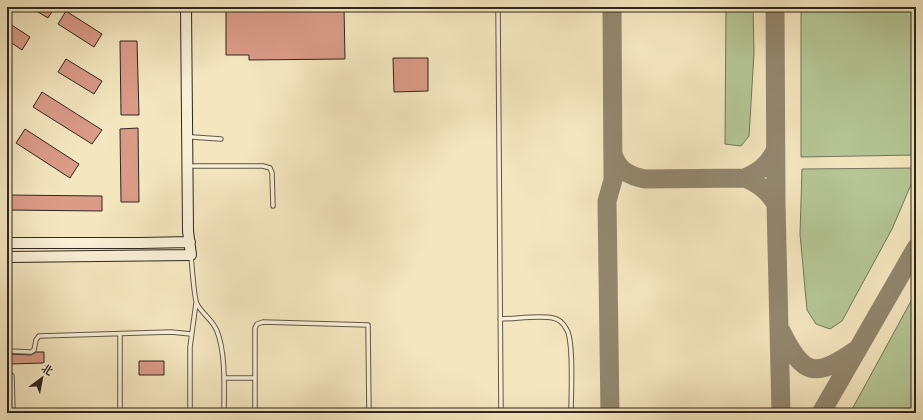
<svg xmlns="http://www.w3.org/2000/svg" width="923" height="420" font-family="'IM FELL Double Pica','Noto Serif SC',serif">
	<rect width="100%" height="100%" fill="#f4e7c0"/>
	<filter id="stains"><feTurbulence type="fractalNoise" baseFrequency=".005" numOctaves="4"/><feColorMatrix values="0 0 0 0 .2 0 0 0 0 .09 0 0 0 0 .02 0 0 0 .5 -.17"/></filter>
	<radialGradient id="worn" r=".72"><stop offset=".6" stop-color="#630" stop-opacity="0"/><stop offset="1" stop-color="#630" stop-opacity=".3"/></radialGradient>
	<path fill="#b6c797" stroke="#72775a" d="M726 7H753L754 53 749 136 741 146 725 144Z
		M801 7H916V155L801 157Z
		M915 168 916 173 892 229 842 321 830 329 816 324 807 310 800 234 802 169Z
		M916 292V413H850Z"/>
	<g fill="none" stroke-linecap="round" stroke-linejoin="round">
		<path stroke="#92876e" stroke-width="19" d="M775 7 776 204 781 413
			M775 151C768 165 759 172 745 178 759 184 768 191 776 204
			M613 154C618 170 629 176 645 179L745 178
			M781 331C803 376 815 379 856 350
			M610 413 607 201 613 180 612 7
			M821 413 916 248"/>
	</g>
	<path fill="#da9b87" stroke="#2f271d" d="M30 7H55L48 18Z
		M226 7H344L345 59 249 60V55H226Z
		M66 11 102 34 94 47 58 24Z
		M7 22 30 37 22 50 7 40Z
		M120 41H137L139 115H121Z
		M393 58H428V91L394 92Z
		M66 59 102 81 94 94 58 72Z
		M42 92 102 130 92 144 33 107Z
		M138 128 139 202H121L120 129Z
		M25 129 79 164 70 178 16 143Z
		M7 195 102 196V211L7 210Z
		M36 352H44V363L10 364V354L31 355Z
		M139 361H164V375H139Z"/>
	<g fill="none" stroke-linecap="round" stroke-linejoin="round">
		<g stroke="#605746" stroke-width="5.5">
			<path id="service" d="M498 7 501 413
				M192 137 221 139
				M193 166H263L270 168 272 173 273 206
				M191 256C192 265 194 299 197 304 203 315 212 319 217 331 226 354 224 389 224 413
				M500 319C516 319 538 315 553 318 559 319 564 324 567 330 574 343 571 396 571 413
				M7 351 31 352 34 350 36 340 39 336 171 332 191 334
				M7 371 12 376 13 413
				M224 378H255
				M120 413V334
				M190 413V347L196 303
				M255 413V328L257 324 263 322 368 325 369 413"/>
		</g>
		<g stroke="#2f271d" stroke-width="12">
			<path id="secondary" d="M7 243H140L190 242
				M7 257 191 255 188 231 186 7"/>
		</g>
		<use href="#service" stroke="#f8efd6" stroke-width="3.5"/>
		<use href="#secondary" stroke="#f8efd6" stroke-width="10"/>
	</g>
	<rect width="923" height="420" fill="none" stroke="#f4e7c0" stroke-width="24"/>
	<rect x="8" y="8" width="907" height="404" fill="none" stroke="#2f271d" stroke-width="2"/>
	<rect x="12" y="12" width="899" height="396" fill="none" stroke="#2f271d"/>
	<g transform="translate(42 378) rotate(32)" stroke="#f8efd6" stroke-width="3" paint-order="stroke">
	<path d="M0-3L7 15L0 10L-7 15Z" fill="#2f271d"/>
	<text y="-6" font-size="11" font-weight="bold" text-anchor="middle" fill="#2f271d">北</text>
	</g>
	<rect width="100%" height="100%" filter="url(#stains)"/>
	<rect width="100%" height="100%" fill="url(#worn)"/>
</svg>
